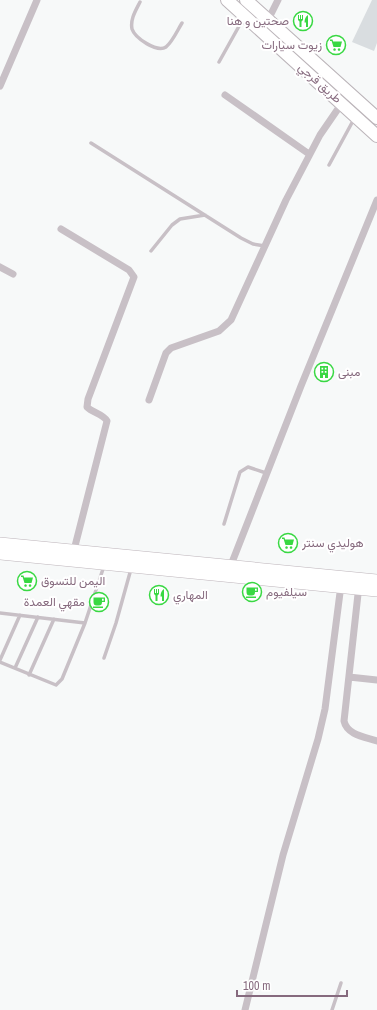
<svg xmlns="http://www.w3.org/2000/svg" width="377" height="1010" font-family="'Archivo Narrow',Vazirmatn,sans-serif">
	<rect width="100%" height="100%" fill="#f7f9f9"/>
	<path fill="#d9dde0" d="M372 0H377V43L374 51 352 42Z"/>
	<g fill="none" stroke-linecap="round" stroke-linejoin="round">
		<g stroke="#bdb4ba" stroke-width="12">
			<path id="primary" d="M0 543 377 580
				M0 554 377 591"/>
		</g>
		<g stroke="#bbb4b9" stroke-width="14">
			<path id="highway" d="M227 0 377 136
				M246 0 377 118"/>
		</g>
		<path stroke="#c8c0c6" stroke-width="3.5" d="M140 2C136 10 130 19 132 29 135 38 157 53 166 47 173 41 177 31 182 23
			M219 62 243 19
			M91 143 241 238 253 244 265 246
			M329 165 354 119
			M151 251 172 225 180 219 205 215
			M224 524 240 472 248 467 266 473
			M0 613 85 623 104 566
			M104 658 116 623 131 569
			M0 660 20 615
			M0 662 56 685 62 679 85 623
			M15 668 38 617
			M29 675 54 619
			M332 1010 341 983"/>
		<path stroke="#c8c0c6" stroke-width="7" d="M268 20 278 0
			M0 86 37 0
			M225 95 309 154
			M61 229 129 270 134 277 88 399 87 407C93 413 103 414 107 421L74 550
			M0 267 13 274
			M149 400 166 353 171 348 219 331 231 320 286 200 320 135 342 103
			M231 565 301 386 377 200
			M359 585 344 721C347 735 365 737 377 741
			M349 677 377 680
			M245 1010 283 855 318 739 325 709 341 585"/>
		<use href="#primary" stroke="#fff" stroke-width="11"/>
		<use href="#highway" stroke="#fff" stroke-width="12"/>
	</g>
	<defs>
		<g id="restaurant-ring" transform="scale(1)"><circle r="9.5" fill="#fff" stroke="#39d843" stroke-width="1.5"/><path d="M-5-6h1v4h1v-4h1v4h1v-4h1v5L-1.5 .5V6h-2V.5L-5-1ZM5-6V6H3V1.5H1.5Q1.5-4 5-6Z" fill="#39d843"/></g>
		<g id="supermarket-ring" transform="scale(1)"><circle r="9.5" fill="#fff" stroke="#39d843" stroke-width="1.5"/><path d="M-6-5.5h2.5l.6 2H6L4.5 2H-2.5L-4.4-4H-6ZM-1.5 3.2a1.3 1.3 0 1 0 .1 0ZM3 3.2a1.3 1.3 0 1 0 .1 0Z" fill="#39d843"/></g>
		<g id="building-ring" transform="scale(1)"><circle r="9.5" fill="#fff" stroke="#39d843" stroke-width="1.5"/><path d="M-4-6H4V6H1V3H-1V6H-4ZM-2.5-4.3h1.7v1.8h-1.7ZM.8-4.3h1.7v1.8H.8ZM-2.5-1h1.7V.8h-1.7ZM.8-1h1.7V.8H.8Z" fill="#39d843"/></g>
		<g id="cafe-ring" transform="scale(1)"><circle r="9.5" fill="#fff" stroke="#39d843" stroke-width="1.5"/><path d="M-5.5-4.5H6V0H3Q3 3.5 0 3.5H-2.5Q-5.5 3.5-5.5 0ZM3-3.2v2h1.7v-2ZM-6 4.5H4V6H-6Z" fill="#39d843"/></g>
	</defs>
	<g fill-rule="evenodd">
		<use href="#restaurant-ring" x="303" y="21"/>
		<use href="#supermarket-ring" x="336" y="45"/>
		<use href="#building-ring" x="324" y="372"/>
		<use href="#supermarket-ring" x="288" y="543"/>
		<use href="#supermarket-ring" x="27" y="581"/>
		<use href="#cafe-ring" x="252" y="592"/>
		<use href="#restaurant-ring" x="159" y="595"/>
		<use href="#cafe-ring" x="99" y="602"/>
	</g>
	<g text-anchor="middle" dominant-baseline="central" stroke-width="4" stroke-linejoin="round" paint-order="stroke">
		<g font-size="12" fill="#866a7e" stroke="#fff" text-anchor="start">
			<text x="289" y="21" text-anchor="end">صحتين و هنا</text>
			<text x="322" y="45" text-anchor="end">زيوت سيارات</text>
			<text x="338" y="372">مبنى</text>
			<text x="302" y="543">هوليدي سنتر</text>
			<text x="41" y="581">اليمن للتسوق</text>
			<text x="266" y="592">سيلفيوم</text>
			<text x="173" y="595">المهاري</text>
			<text x="85" y="602" text-anchor="end">مقهي العمدة</text>
		</g>
		<g font-size="12" fill="#866a7e" stroke="#fff">
			<text transform="translate(320 83) rotate(42)">طريق قرجي</text>
		</g>
	</g>
	<path d="M237 990v6h110v-6" fill="none" stroke="#866a7e" stroke-width="2"/>
	<text x="243" y="990" font-size="12" fill="#866a7e" stroke="#ffffff" stroke-width="3" paint-order="stroke">100 m</text>
</svg>
